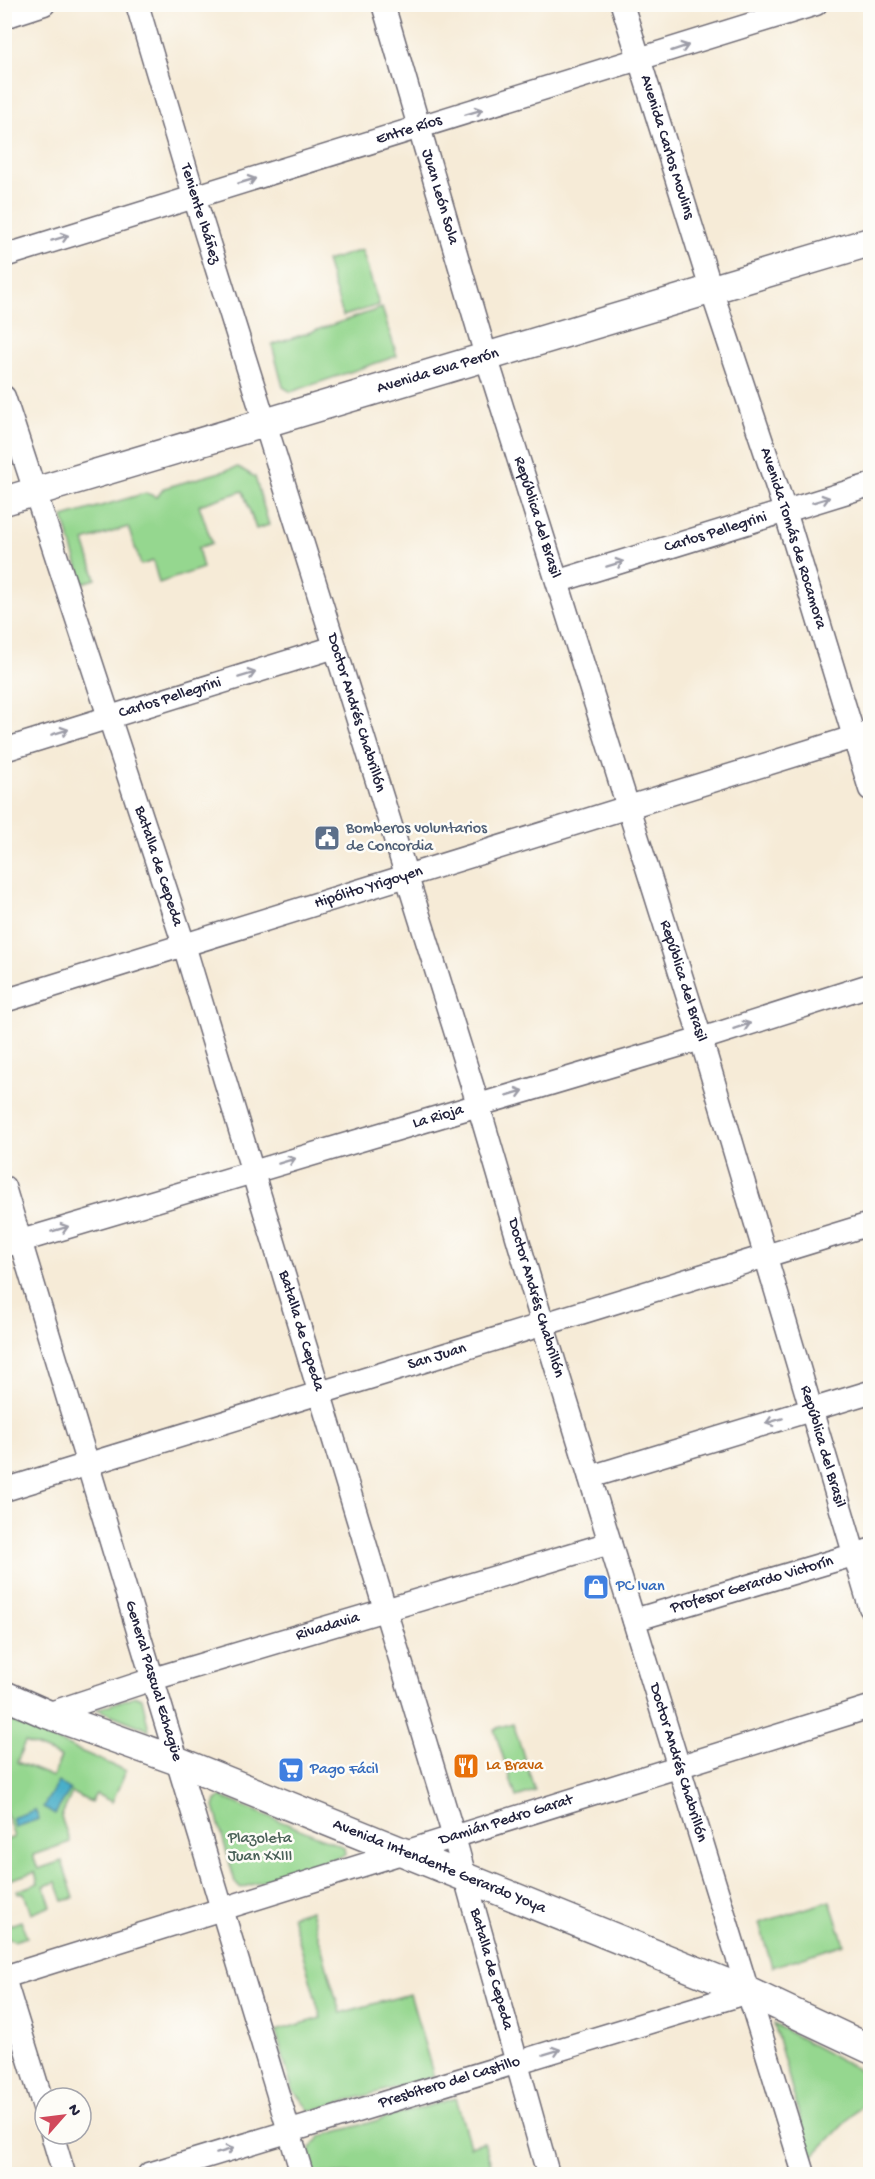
<svg xmlns="http://www.w3.org/2000/svg" width="875" height="2179" font-family="'Gochi Hand',sans-serif">
	<rect width="100%" height="100%" fill="#fdfcf7"/>
	<filter id="ink" filterUnits="userSpaceOnUse"><feTurbulence type="fractalNoise" baseFrequency=".0167" numOctaves="2"/><feDisplacementMap in="SourceGraphic" scale="12" xChannelSelector="R" yChannelSelector="G"/><feConvolveMatrix kernelMatrix="1 2 1 2 8 2 1 2 1" color-interpolation-filters="sRGB"/></filter>
	<filter id="wash" filterUnits="userSpaceOnUse"><feTurbulence type="fractalNoise" baseFrequency=".008" numOctaves="4" result="noise"/><feDisplacementMap in="SourceGraphic" scale="24" xChannelSelector="R" yChannelSelector="G"/><feGaussianBlur stdDeviation="1.35" result="paint"/><feColorMatrix in="noise" values="0 0 0 0 0 0 0 0 0 0 0 0 0 0 0 0 0 1.4 0 .05"/><feComposite in="paint" operator="in"/></filter>
	<g filter="url(#wash)">
		<rect width="100%" height="100%" fill="#f6ebd7"/>
		<path fill="#95d78f" stroke="#5c7c65" stroke-width="1.5" fill-rule="evenodd" d="M362 250 379 305 343 316 326 261Z
			M382 308 397 356 291 392 283 387 272 345Z
			M238 467 255 477 269 525 256 529 243 491 199 505 212 543 198 548 203 568 159 583 153 561 141 565 128 527 84 541 96 579 83 583 63 517 146 493 157 497 164 488Z
			M136 1696 142 1698 149 1730 97 1709Z
			M5 1718 126 1771 112 1802 96 1794 91 1802 72 1793 61 1817 70 1842 33 1855 38 1869 62 1861 74 1898 63 1901 56 1882 44 1886 51 1906 31 1914 24 1893 18 1894 17 1891 38 1883 35 1872 8 1880 5 1869 4 1841 14 1837 5 1810V1787L8 1785 4 1776ZM25 1742 61 1757 53 1777 17 1762Z
			M513 1723 535 1791 516 1797 494 1729Z
			M221 1797 344 1847 345 1855 241 1888 235 1882 214 1807 216 1800Z
			M830 1901 844 1944 772 1967 759 1923Z
			M311 1910 340 2013 410 1994 434 2077 310 2111 292 2089 276 2031 321 2018 292 1916Z
			M21 1921 27 1937 14 1941 7 1938 5 1927Z
			M774 2024 870 2076V2097L811 2158Z
			M456 2098 470 2146 484 2142 494 2174H313L310 2148 322 2136Z"/>
		<path fill="#4aafc9" stroke="#366882" stroke-width="1.5" d="M58 1782 70 1790 55 1814 43 1807Z
			M35 1810 39 1819 15 1827 12 1818Z"/>
	</g>
	<g filter="url(#ink)">
		<g fill="none" stroke-linecap="round" stroke-linejoin="round">
			<g stroke="#6c6872" stroke-width="25">
				<g id="minor">
					<path id="s1" d="M137 4 194 196 478 1104 543 1325 804 2174"/>
					<path id="s2" d="M383 4 486 356 701 1039 870 1607"/>
					<path id="s3" d="M622 4 711 289 785 511 870 789"/>
					<path d="M4 17 44 4"/>
					<path id="s4" d="M4 256 816 4"/>
					<path id="s5" d="M4 397 184 945 454 1837 548 2174"/>
					<path id="s6" d="M559 581 870 485"/>
					<path id="s7" d="M4 750 335 647"/>
					<path id="s8" d="M4 1001 870 732"/>
					<path id="s9" d="M4 1187 302 2174"/>
					<path id="s10" d="M4 1246 701 1039 870 985"/>
					<path d="M590 1477 870 1392"/>
					<path id="s11" d="M4 1490 870 1224"/>
					<path id="s12" d="M634 1620 870 1550"/>
					<path id="s13" d="M47 1714 153 1679 610 1543"/>
					<path id="s14" d="M4 1977 870 1707"/>
					<path d="M4 1978 45 2111"/>
					<path d="M52 2134 64 2174"/>
					<path id="s15" d="M149 2174 749 1992"/>
				</g>
			</g>
			<g stroke="#6c6872" stroke-width="31">
				<g id="major">
					<path id="s16" d="M4 501 870 242"/>
					<path id="s17" d="M4 1695 47 1714 178 1761 749 1992 870 2049"/>
				</g>
			</g>
			<use href="#minor" stroke="#fff" stroke-width="22"/>
			<use href="#major" stroke="#fff" stroke-width="28"/>
		</g>
		<defs><path id="oneway-shaft" d="M-6 0H5M1.5-3L5.5 0L1.5 3" fill="none" stroke-width="1.6" stroke-linecap="round" stroke-linejoin="round" transform="scale(1.5)"/></defs>
		<g stroke="#9c9ca7">
			<use href="#oneway-shaft" transform="translate(680 48) rotate(-18)"/>
			<use href="#oneway-shaft" transform="translate(474 112) rotate(-17)"/>
			<use href="#oneway-shaft" transform="translate(247 181) rotate(-16)"/>
			<use href="#oneway-shaft" transform="translate(60 238) rotate(-17)"/>
			<use href="#oneway-shaft" transform="translate(821 500) rotate(-17)"/>
			<use href="#oneway-shaft" transform="translate(615 564) rotate(-17)"/>
			<use href="#oneway-shaft" transform="translate(247 675) rotate(-17)"/>
			<use href="#oneway-shaft" transform="translate(60 732) rotate(-17)"/>
			<use href="#oneway-shaft" transform="translate(742 1026) rotate(-18)"/>
			<use href="#oneway-shaft" transform="translate(515 1093) rotate(-16)"/>
			<use href="#oneway-shaft" transform="translate(287 1161) rotate(-17)"/>
			<use href="#oneway-shaft" transform="translate(60 1229) rotate(-17)"/>
			<use href="#oneway-shaft" transform="translate(774 1421) rotate(163)"/>
			<use href="#oneway-shaft" transform="translate(552 2052) rotate(-17)"/>
			<use href="#oneway-shaft" transform="translate(225 2151) rotate(-17)"/>
		</g>
	</g>
	<defs>
		<g id="civic-square" transform="scale(1.35)"><rect x="-9" y="-9" width="18" height="18" rx="4" fill="#5c6f8a" stroke="#fdfcf7"/><path d="M-.6-6.5H3V-4.5H.6V-3L4-1V1h2V6H-6V1h2V-1L-.6-3ZM-1.2 2.5V6h2.4V2.5Z" fill="#fff"/></g>
		<g id="shop-square" transform="scale(1.35)"><rect x="-9" y="-9" width="18" height="18" rx="4" fill="#3f7fe0" stroke="#fdfcf7"/><path d="M-5-2.5h2.3a2.7 3.5 0 0 1 5.4 0H5L5.5 6h-11ZM-1.5-2.5h3a1.5 2.3 0 0 0-3 0Z" fill="#fff"/></g>
		<g id="restaurant-square" transform="scale(1.35)"><rect x="-9" y="-9" width="18" height="18" rx="4" fill="#e8710a" stroke="#fdfcf7"/><path d="M-5-6h1v4h1v-4h1v4h1v-4h1v5L-1.5 .5V6h-2V.5L-5-1ZM5-6V6H3V1.5H1.5Q1.5-4 5-6Z" fill="#fff"/></g>
		<g id="supermarket-square" transform="scale(1.35)"><rect x="-9" y="-9" width="18" height="18" rx="4" fill="#3f7fe0" stroke="#fdfcf7"/><path d="M-6-5.5h2.5l.6 2H6L4.5 2H-2.5L-4.4-4H-6ZM-1.5 3.2a1.3 1.3 0 1 0 .1 0ZM3 3.2a1.3 1.3 0 1 0 .1 0Z" fill="#fff"/></g>
	</defs>
	<g fill-rule="evenodd">
		<use href="#civic-square" x="327" y="838"/>
		<use href="#shop-square" x="596" y="1587"/>
		<use href="#restaurant-square" x="466" y="1766"/>
		<use href="#supermarket-square" x="291" y="1770"/>
	</g>
	<g text-anchor="middle" dominant-baseline="central" stroke-width="5" stroke-linejoin="round" paint-order="stroke">
		<g font-size="16" fill="#22223b" stroke="#fdfcf7">
			<text stroke="none"><textPath href="#s4" startOffset="424">Entre Ríos</textPath></text>
			<text stroke="none"><textPath href="#s3" startOffset="150">Avenida Carlos Moulins</textPath></text>
			<text stroke="none"><textPath href="#s2" startOffset="201">Juan León Sola</textPath></text>
			<text stroke="none"><textPath href="#s1" startOffset="219">Teniente Ibáñez</textPath></text>
			<text stroke="none"><textPath href="#s16" startOffset="453">Avenida Eva Perón</textPath></text>
			<text stroke="none"><textPath href="#s2" startOffset="536">República del Brasil</textPath></text>
			<text stroke="none"><textPath href="#s6" startOffset="164">Carlos Pellegrini</textPath></text>
			<text stroke="none"><textPath href="#s3" startOffset="561">Avenida Tomás de Rocamora</textPath></text>
			<text stroke="none"><textPath href="#s7" startOffset="174">Carlos Pellegrini</textPath></text>
			<text stroke="none"><textPath href="#s1" startOffset="742">Doctor Andrés Chabrillón</textPath></text>
			<text stroke="none"><textPath href="#s5" startOffset="494">Batalla de Cepeda</textPath></text>
			<text stroke="none"><textPath href="#s8" startOffset="382">Hipólito Yrigoyen</textPath></text>
			<text stroke="none"><textPath href="#s2" startOffset="1022">República del Brasil</textPath></text>
			<text stroke="none"><textPath href="#s10" startOffset="453">La Rioja</textPath></text>
			<text stroke="none"><textPath href="#s1" startOffset="1354">Doctor Andrés Chabrillón</textPath></text>
			<text stroke="none"><textPath href="#s5" startOffset="980">Batalla de Cepeda</textPath></text>
			<text stroke="none"><textPath href="#s11" startOffset="453">San Juan</textPath></text>
			<text stroke="none"><textPath href="#s2" startOffset="1508">República del Brasil</textPath></text>
			<text stroke="none"><textPath href="#s12" startOffset="123">Profesor Gerardo Victorín</textPath></text>
			<text stroke="none"><textPath href="#s13" startOffset="294">Rivadavia</textPath></text>
			<text stroke="none"><textPath href="#s9" startOffset="516">General Pascual Echagüe</textPath></text>
			<text stroke="none"><textPath href="#s1" startOffset="1840">Doctor Andrés Chabrillón</textPath></text>
			<text stroke="none"><textPath href="#s14" startOffset="526">Damián Pedro Garat</textPath></text>
			<text stroke="none"><textPath href="#s17" startOffset="468">Avenida Intendente Gerardo Yoya</textPath></text>
			<text stroke="none"><textPath href="#s5" startOffset="1646">Batalla de Cepeda</textPath></text>
			<text stroke="none"><textPath href="#s15" startOffset="314">Presbítero del Castillo</textPath></text>
		</g>
		<g font-size="16" fill="#4e5e75" stroke="#fdfcf7" text-anchor="start">
			<text x="346" y="829">Bomberos voluntarios<tspan x="346" dy="18">de Concordia</tspan></text>
		</g>
		<g font-size="16" fill="#366cbe" stroke="#fdfcf7" text-anchor="start">
			<text x="616" y="1587">PC Ivan</text>
			<text x="310" y="1770">Pago Fácil</text>
		</g>
		<g font-size="16" fill="#c56008" stroke="#fdfcf7" text-anchor="start">
			<text x="486" y="1766">La Brava</text>
		</g>
		<g font-size="16" fill="#4a6158" stroke="#fdfcf7">
			<text x="260" y="1839">Plazoleta<tspan x="260" dy="18">Juan XXIII</tspan></text>
		</g>
	</g>
	<rect width="875" height="2179" fill="none" stroke="#fdfcf7" stroke-width="24"/>
	<g transform="translate(63 2116) rotate(62)"><circle r="28" fill="#fdfcf7" stroke="#a5a5ac" stroke-width="1.5"/>
	<path d="M0-4.5L10 22L0 15L-10 22Z" fill="#d1495b"/>
	<text y="-9" font-size="16" font-weight="bold" text-anchor="middle" fill="#22223b">N</text>
	</g>
</svg>
